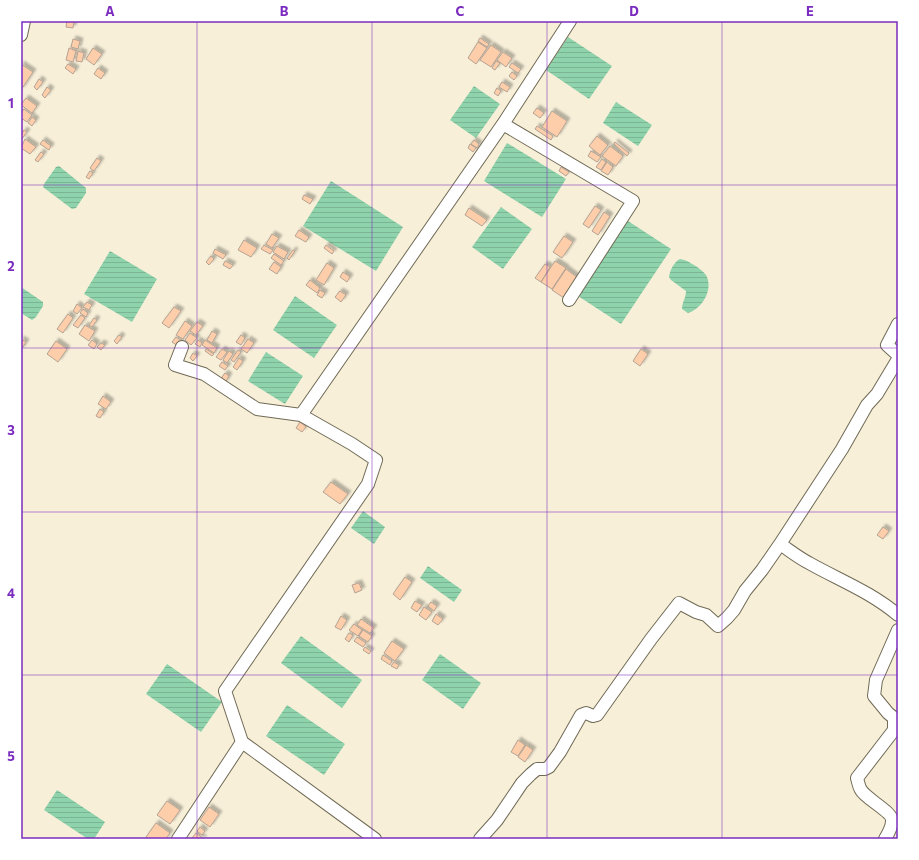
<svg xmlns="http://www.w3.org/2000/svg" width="919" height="860" font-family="Commissioner,sans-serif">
	<defs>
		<pattern id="water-rules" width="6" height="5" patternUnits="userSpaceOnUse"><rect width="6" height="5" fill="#8ed3ab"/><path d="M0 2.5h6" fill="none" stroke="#7bb593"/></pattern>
		<filter id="shadow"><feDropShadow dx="3" dy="-3" stdDeviation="1" flood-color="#0004"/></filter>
	</defs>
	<rect width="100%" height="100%" fill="#f7efd8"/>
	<path fill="url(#water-rules)" d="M568 37 612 66 589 99 546 70Z
		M474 86 500 104 476 138 450 120Z
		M616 102 652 125 638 146 603 123Z
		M507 143 566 179 542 217 484 181Z
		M59 166 86 188V193L76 208 72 209 43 187 44 184 56 167Z
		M331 181 403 227 376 271 303 226Z
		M501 207 532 229 503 269 472 247Z
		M628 221 671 249 621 324 578 296Z
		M110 251 157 279 132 322 84 294Z
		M680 259C686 260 689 262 694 265 699 268 703 271 706 275 714 289 702 309 688 313L682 309C682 302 686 298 686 291L671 280 669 277C670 270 674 262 680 259Z
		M21 287 43 302V306L36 317 32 320 21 313Z
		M295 296 337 325 314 358 273 330Z
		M266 352 303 376 285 404 248 381Z
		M363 511 385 527 374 544 351 528Z
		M428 566 462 590 454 602 420 578Z
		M301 636 362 680 342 708 281 663Z
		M440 654 481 683 463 709 422 680Z
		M167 664 222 702 201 732 146 694Z
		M287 705 345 744 324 775 266 736Z
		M57 790 105 822 94 839H88L44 810Z"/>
	<path fill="#fdcea9" stroke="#b6a293" filter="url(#shadow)" d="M67 21H74L73 28 66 27Z
		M480 38 489 44 487 47 478 41Z
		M73 39 80 41 78 49 71 47Z
		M478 42 487 48 476 64 468 58Z
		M491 45 501 52 491 67 480 60Z
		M69 48 76 51 73 62 66 60Z
		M93 48 102 54 94 65 86 59Z
		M78 51 84 53 82 62 76 61Z
		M503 52 512 58 506 67 497 60Z
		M496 61 500 63 495 70 492 68Z
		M512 63 521 69 518 73 509 67Z
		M21 64 33 72 21 90Z
		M68 64 76 69 73 74 65 68Z
		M98 68 105 73 101 79 94 74Z
		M512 72 517 76 514 80 509 76Z
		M39 79 43 82 37 90 34 87Z
		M502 82 510 87 507 92 499 87Z
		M47 87 51 90 45 98 42 95Z
		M497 88 501 91 498 96 494 93Z
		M26 98 37 106 32 113 21 105Z
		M537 108 544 113 540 118 533 113Z
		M24 109 32 115 27 122 21 118V113Z
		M552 111 567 121 557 137 542 127Z
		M32 117 36 120 32 126 28 123Z
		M537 126 553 136 551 140 535 129Z
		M24 130 27 132 21 140V135Z
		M597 136 608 145 600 155 589 146Z
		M25 139 36 147 30 154 21 148Z
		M43 140 51 146 49 150 40 144Z
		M474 140 479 144 477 148 471 144Z
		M615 142 629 153 627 156 614 144Z
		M470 144 476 148 473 152 468 148Z
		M610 146 623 156 616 166 602 156Z
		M591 151 601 157 597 162 588 156Z
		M41 152 44 154 38 162 35 160Z
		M97 158 101 161 94 171 90 168Z
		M602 159 606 162 601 170 596 167Z
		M607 162 613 167 608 175 601 171Z
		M561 167 569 172 566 176 559 171Z
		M90 171 93 173 89 179 86 177Z
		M304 195 313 199 310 204 302 199Z
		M595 206 601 210 589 228 583 224Z
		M469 208 487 220 482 226 465 215Z
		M604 212 610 216 598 235 592 231Z
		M299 230 309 237 306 242 295 236Z
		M272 234 279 238 272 248 266 244Z
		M564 236 573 242 562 258 553 252Z
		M244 240 257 248 251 257 238 250Z
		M264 245 273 250 270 254 261 249Z
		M326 245 334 251 332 254 324 248Z
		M277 246 288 252 284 259 273 252Z
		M215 249 226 255 223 259 213 253Z
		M293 250 295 251 289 260 287 258Z
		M274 254 284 261 281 265 271 258Z
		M211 256 214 259 209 265 206 262Z
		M225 261 233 265 230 269 223 265Z
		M555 261 566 268 552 289 541 282Z
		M274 262 281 267 277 274 269 269Z
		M327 263 334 268 324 285 316 280Z
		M545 264 550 267 541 282 535 278Z
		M566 269 578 278 564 298 552 290Z
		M343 272 350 277 347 282 340 277Z
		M310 280 320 288 317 293 306 285Z
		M320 290 325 293 322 298 317 295Z
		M340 291 346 295 341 302 335 297Z
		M87 302 92 305 89 310 83 307Z
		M77 304 82 308 77 314 73 311Z
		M174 307 181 311 169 328 162 323Z
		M83 309 88 313 86 317 80 313Z
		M68 314 73 318 63 333 57 329Z
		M81 315 85 318 78 328 73 325Z
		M94 318 97 320 92 327 89 325Z
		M185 321 192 326 183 339 176 335Z
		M197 322 203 326 196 335 190 331Z
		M85 325 95 331 89 341 79 334Z
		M212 331 217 334 212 343 207 340Z
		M190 333 197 338 191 345 185 340Z
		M119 335 122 337 117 344 114 341Z
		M241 335 245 338 241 345 236 342Z
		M176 337 182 341 178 346 172 342Z
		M21 339 26 342 21 350Z
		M248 339 254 343 247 353 241 349Z
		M92 340 97 344 94 349 88 345Z
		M198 340 202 343 200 347 195 344Z
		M205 340 217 348 214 353 202 345Z
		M56 341 67 349 58 362 47 354Z
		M101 343 105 345 101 350 97 347Z
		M206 349 214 354 212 356 205 351Z
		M222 349 227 352 221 360 216 357Z
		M641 349 648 354 640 366 633 361Z
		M238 350 241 352 234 362 231 360Z
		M229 351 233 354 227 363 223 360Z
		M193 353 197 356 193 361 190 358Z
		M239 358 243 361 237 370 233 367Z
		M222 362 228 366 225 370 219 366Z
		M225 373 229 376 225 383 220 380Z
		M103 396 111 402 106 409 98 404Z
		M100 409 104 412 100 418 96 416Z
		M300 422 306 427 302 432 296 428Z
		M331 482 348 494 340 504 323 492Z
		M883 527 889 531 883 539 877 535Z
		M405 577 412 582 400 600 393 594Z
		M359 583 362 590 355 593 352 585Z
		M415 601 422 605 417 612 411 608Z
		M431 602 437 606 434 611 428 606Z
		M424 607 432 612 426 620 419 615Z
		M436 614 443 619 438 625 432 621Z
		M341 616 347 620 341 630 335 627Z
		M361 619 374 628 370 633 357 625Z
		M354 624 362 630 358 636 349 630Z
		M363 630 372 636 368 642 359 636Z
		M349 633 353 635 349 642 345 639Z
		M357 637 366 643 363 647 354 641Z
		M392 641 404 649 395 661 384 653Z
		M365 647 371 651 369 654 363 650Z
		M383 655 392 661 390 665 381 659Z
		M394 662 399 665 397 669 391 666Z
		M518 740 525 745 518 756 511 752Z
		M526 745 533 750 525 762 518 757Z
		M167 801 180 810 170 824 157 815Z
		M209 807 219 814 210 827 200 820Z
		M156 823 170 833 166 839H149L146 837Z
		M200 827 205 831 202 835 197 831Z
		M196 833 204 839H194L192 838Z"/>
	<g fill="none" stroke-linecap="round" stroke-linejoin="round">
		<g stroke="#706a56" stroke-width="14">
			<path id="minor" d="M21 35 24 21
				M503 124 633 201 569 300
				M898 324 887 345 898 355
				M182 347 175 365 204 374 257 409 301 415 352 444 376 460 368 484 225 691 242 742
				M301 415 503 124 570 21
				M780 544 842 449 867 405 877 394 898 359
				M178 839 242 742 375 839
				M480 839 497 820 522 783 531 774 537 769H545L549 767 560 752 581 715 586 713 593 716 597 715 651 639 679 603 696 612 706 615 718 626 727 618 734 610 745 591 762 570 780 544C789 550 799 558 809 563 839 580 871 592 898 615
				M885 839C888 834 892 827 892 821 893 812 866 799 861 790 859 787 858 782 857 778L894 730V718L888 713 874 696 876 680 898 630"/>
		</g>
		<use href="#minor" stroke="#fff" stroke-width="12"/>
	</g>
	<path fill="none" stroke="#7b2cbf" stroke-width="1" stroke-opacity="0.55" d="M197 21V839M372 21V839M547 21V839M722 21V839M21 185H898M21 348H898M21 512H898M21 675H898"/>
	<rect width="919" height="860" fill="none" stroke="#ffffff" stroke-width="44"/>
	<rect x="22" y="22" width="875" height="816" fill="none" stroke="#7b2cbf" stroke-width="1.5"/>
	<g font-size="13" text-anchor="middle" font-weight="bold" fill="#7b2cbf">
		<text x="110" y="16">A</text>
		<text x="284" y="16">B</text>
		<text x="460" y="16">C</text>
		<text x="634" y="16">D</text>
		<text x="810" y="16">E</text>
		<text x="11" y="108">1</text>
		<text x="11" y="271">2</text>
		<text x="11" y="435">3</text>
		<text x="11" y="598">4</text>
		<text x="11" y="761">5</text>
	</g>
</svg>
